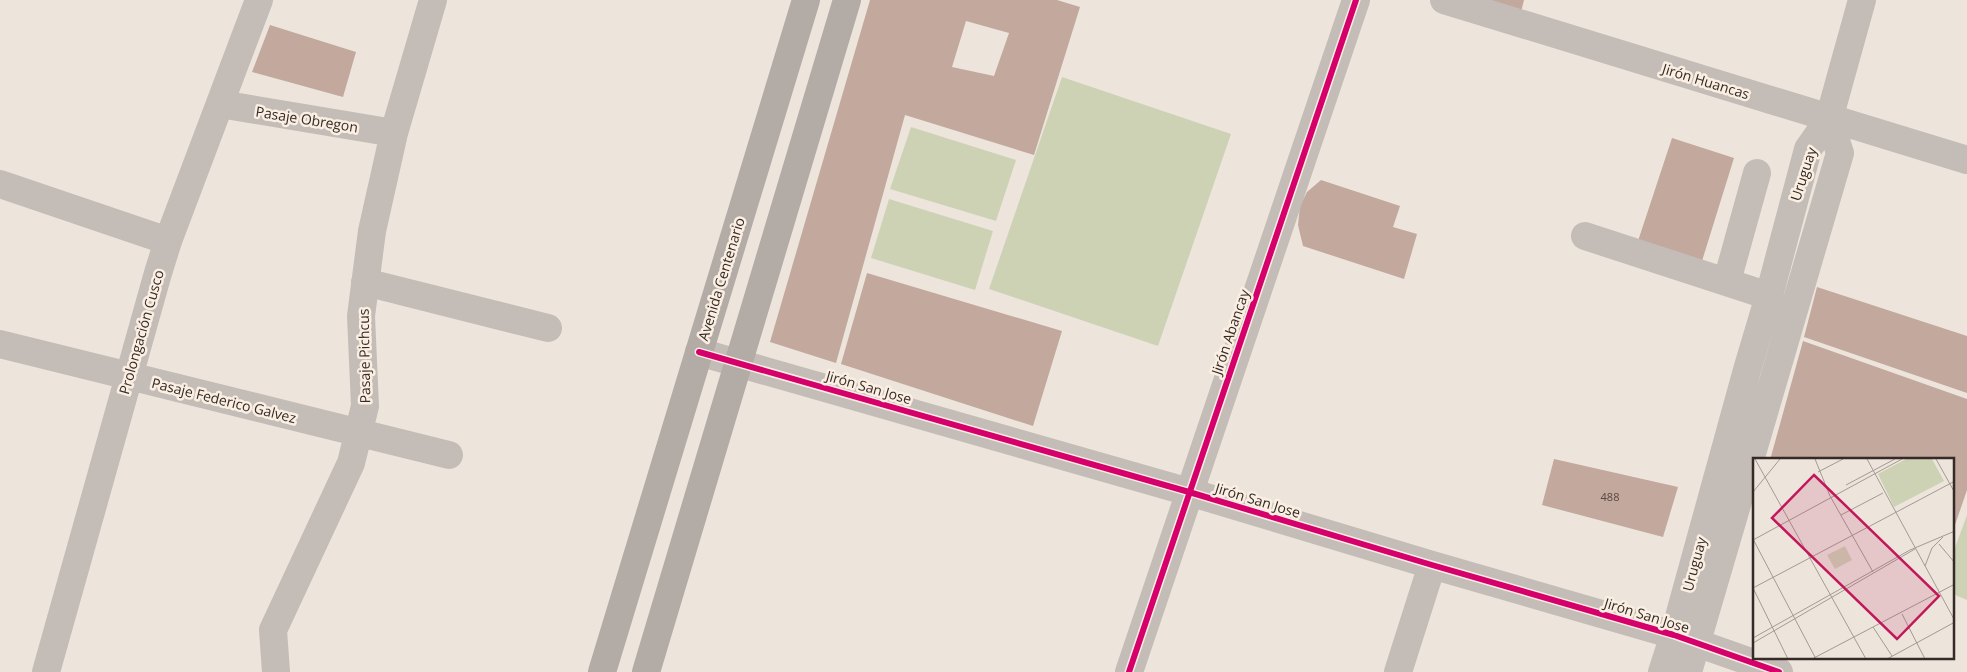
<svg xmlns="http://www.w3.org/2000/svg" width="1967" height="672" font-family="'Open Sans',sans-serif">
	<rect width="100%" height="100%" fill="#ede5dc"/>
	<path fill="#cdd2b5" d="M1062 77 1231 134 1158 346 989 289Z
		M911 127 1016 160 996 221 890 189Z
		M889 199 993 231 975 290 871 258Z
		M1967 515V600L1953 594V553Z"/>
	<path fill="#c2a89d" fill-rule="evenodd" d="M870 0H1057L1080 7 1034 155 905 115 836 363 770 342ZM966 21 1009 33 994 76 952 67Z
		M1469 0H1524L1520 16Z
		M270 25 356 52 343 97 252 72Z
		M1672 138 1734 158 1702 261 1637 244Z
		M1321 180 1400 206 1393 227 1417 234 1404 279 1303 246 1298 225 1300 206 1307 192Z
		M867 273 1062 331 1033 426 841 364Z
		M1817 287 1967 336V393L1804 337Z
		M1803 341 1967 399V490L1954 528 1953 460H1770Z
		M1554 459 1678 487 1663 537 1542 505Z"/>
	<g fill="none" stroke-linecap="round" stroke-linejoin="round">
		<path stroke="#c4bcb6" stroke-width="28" d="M1444 0 1967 160
			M220 104 394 133
			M0 184 168 241
			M1585 236 1769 296
			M1727 281 1757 173
			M365 282 548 328
			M0 344 449 455
			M699 352 1189 492 1432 565 1674 635 1779 672
			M46 672 158 273 168 241 259 0
			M276 672 273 630 351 463 365 406 361 316 372 231 394 133 433 0
			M1129 672 1356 0
			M1398 672 1432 565
			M1662 672 1674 635 1747 370 1769 296 1808 149 1829 119 1862 0
			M1688 672 1840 153 1829 119"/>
		<path stroke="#b3aba5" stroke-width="28" d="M602 672 806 0
			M646 672 847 0"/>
		<g stroke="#faefe2" stroke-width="9">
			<path id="cycleway" d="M699 352 1189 492 1432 565 1674 635 1779 672
				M1129 672 1356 0"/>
		</g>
		<use href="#cycleway" stroke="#d6006c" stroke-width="6"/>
	</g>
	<g text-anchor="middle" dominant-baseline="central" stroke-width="5" stroke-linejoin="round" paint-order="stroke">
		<g font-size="11" fill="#584a43">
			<text x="1610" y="496">488</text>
		</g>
		<g font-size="14" fill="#352a25" stroke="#faefe2">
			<text transform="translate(1706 81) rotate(17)">Jirón Huancas</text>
			<text transform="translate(307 119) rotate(9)">Pasaje Obregon</text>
			<text transform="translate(1803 174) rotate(-72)">Uruguay</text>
			<text transform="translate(721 279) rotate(-73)">Avenida Centenario</text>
			<text transform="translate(141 332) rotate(-74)">Prolongación Cusco</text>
			<text transform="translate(1230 332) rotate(-71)">Jirón Abancay</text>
			<text transform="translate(364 356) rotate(-91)">Pasaje Pichcus</text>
			<text transform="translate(869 387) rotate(16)">Jirón San Jose</text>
			<text transform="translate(224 400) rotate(14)">Pasaje Federico Galvez</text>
			<text transform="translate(1258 500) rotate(17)">Jirón San Jose</text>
			<text transform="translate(1694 564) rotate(-75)">Uruguay</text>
			<text transform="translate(1647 615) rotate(17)">Jirón San Jose</text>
		</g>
	</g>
	<g transform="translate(1753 458)">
		<rect width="201" height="201" fill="#ede5dc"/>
		<path d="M153 1H179L191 23 141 49 125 16ZM92 88 99 102 82 111 74 97Z" fill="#cdd2b5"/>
		<path fill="none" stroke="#a39a93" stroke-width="1" d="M2 1 113 201M62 1 77 38 120 114M114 1 202 163M183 1 202 35M65 14 90 1M93 27 142 1M0 34 27 1M88 57 130 35M0 81 63 201M0 82 149 1M186 86 202 105M172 108 179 90 190 79M0 130 202 23M0 130 35 201M149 156 172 201M120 169 139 198M0 180 157 92 202 73M0 185 162 91M59 201 202 126M134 201 202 164"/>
		<path fill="#c2185b" fill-opacity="0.15" stroke="#c2185b" stroke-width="2.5" d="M61 17 186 138 144 181 19 60Z"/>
		<rect width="201" height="201" fill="none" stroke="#352a25" stroke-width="2.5"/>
	</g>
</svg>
